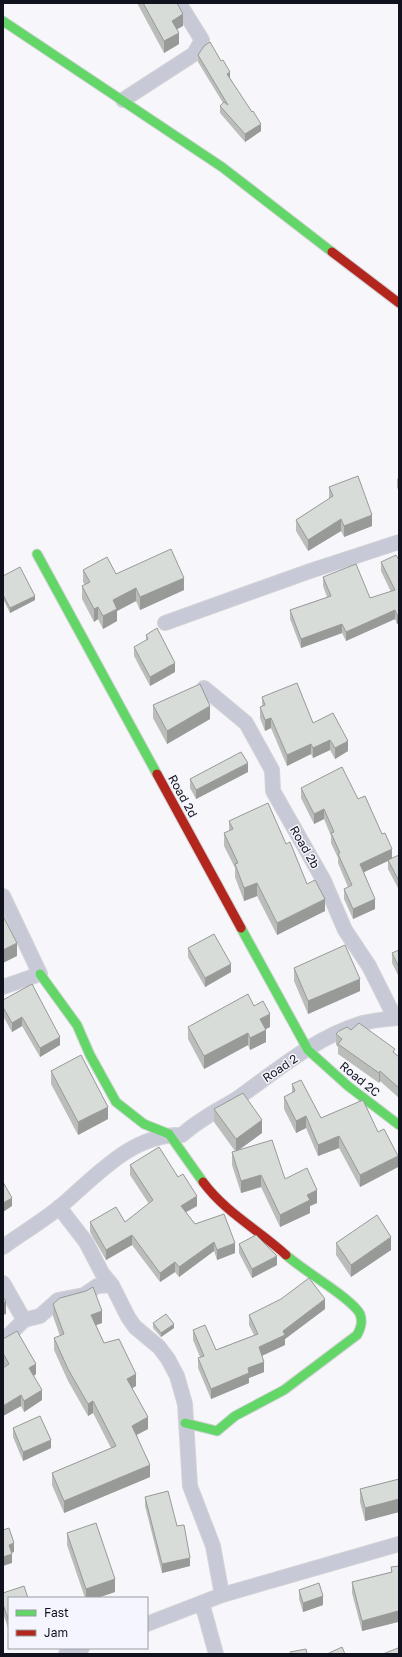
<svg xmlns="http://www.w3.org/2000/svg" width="402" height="1657" font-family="'Golos Text',sans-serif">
	<rect width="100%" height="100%" fill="#f7f7fb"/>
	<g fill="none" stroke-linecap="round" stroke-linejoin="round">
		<g stroke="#d3d3d7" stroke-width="16">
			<path id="street" d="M123 100 194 54 202 40 179 3
				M165 623 310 571 399 542
				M204 688 246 723 272 770 273 791 324 881 345 930 369 966 395 1018
				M3 896 40 974 3 987
				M59 1207 86 1242 102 1273 112 1285 128 1317 135 1327 159 1347 168 1359 177 1376 185 1404 190 1486 213 1546 222 1595
				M3 1247C22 1233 43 1221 61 1206 96 1176 133 1133 182 1135 199 1119 219 1110 238 1098 276 1071 317 1036 363 1023 374 1020 387 1019 399 1018
				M3 1283 24 1320
				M3 1341 24 1320 40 1316 58 1300 84 1295 97 1286 112 1285
				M202 1603 216 1654
				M147 1624 222 1595 399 1544
				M66 1654 82 1648"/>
		</g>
		<g stroke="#d3d3d7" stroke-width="11">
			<path id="fast" d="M3 21 222 167 332 252
				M37 554 157 774
				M241 928 308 1050 348 1086 399 1125
				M40 974 77 1025 90 1055 116 1102 144 1124 169 1134 203 1182
				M185 1423 217 1431 235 1416 284 1390 357 1335C361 1328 363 1322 360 1314 353 1299 302 1270 286 1255"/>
		</g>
		<g stroke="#d3d3d7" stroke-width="11">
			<path id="jam" d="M332 252 399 303
				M157 774 241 928
				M203 1182C226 1213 259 1230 286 1255"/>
		</g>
		<use href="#street" stroke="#c7c9d7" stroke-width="14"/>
		<use href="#fast" stroke="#63d668" stroke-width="9"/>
		<use href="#jam" stroke="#b3261e" stroke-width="9"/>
	</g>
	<path fill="#babdba" d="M137 3H177L183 26 177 29 179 44 164 53Z
		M198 55 230 78 261 131 245 142 220 113V106L223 103 198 62Z
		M399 478V490L397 488V479Z
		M329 487 372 526 344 537 341 531 308 551 296 531V520L329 499Z
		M399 560V623L397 624 395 619 346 641 342 633 301 648 290 619V610L327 597 323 586V577L370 598 391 592 381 571V562Z
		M83 570 116 574 184 590 140 610 136 601 117 611V621L103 629 98 619 94 622 82 599V586L85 585 83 582Z
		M3 576 35 600 10 613 3 599Z
		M146 635 175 672 150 686 134 656V647L146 641Z
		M262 697 313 723 348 751 335 759 330 750 313 758 311 754 287 766 271 728 265 731 260 718V707L262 706Z
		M153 705 210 719 167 744 153 718Z
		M248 772 196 799 190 788V779Z
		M301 788 358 799 392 858 399 855V890L388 869V861L364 872 375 909 353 919 344 899V889L348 887 338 863V858L331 843V836L324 819 314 824 301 798Z
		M229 821 286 844 307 884 325 911 277 935 257 896 244 901 235 877V868L224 846V833L229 831Z
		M188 948 231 972 205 987 188 957Z
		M399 950V977L392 963V953Z
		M294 968 360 991 308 1014 294 981Z
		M3 1000 60 1045 40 1057 22 1026 12 1032 3 1016Z
		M254 1006 270 1027 265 1029 266 1042 250 1050 248 1045 204 1069 188 1039V1027Z
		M351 1030 395 1053 399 1057V1098L380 1081 379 1083 338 1054V1047L336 1045V1034Z
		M51 1071 108 1119 78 1135 51 1084Z
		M292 1084 321 1118 378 1132 398 1167 360 1187 339 1148 318 1156 306 1128 296 1133 284 1109V1097L292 1093Z
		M214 1109 262 1133 237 1151 285 1179 317 1203 310 1206V1213L280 1227 261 1187 241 1193 232 1165V1152L235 1151 214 1122Z
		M130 1165 197 1206 186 1212 195 1224 235 1253 217 1260 214 1251 179 1277 175 1272 160 1282 132 1245 106 1260 90 1232V1222H125L149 1204 130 1175Z
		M336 1243 391 1250 351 1277 336 1255Z
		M239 1244 277 1265 252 1278 239 1253Z
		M53 1304 102 1323 96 1325 104 1343 136 1386 132 1388 148 1429 137 1435 150 1477 64 1513 52 1485V1473L111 1448 93 1413 88 1416 68 1381 54 1350V1338L60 1336 53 1316Z
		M325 1309 285 1339V1345L262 1356 264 1372 249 1378V1383L211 1399 198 1368V1358L200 1357 193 1340V1330L216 1350 254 1335 249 1325V1315Z
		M153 1323 174 1328 161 1337 153 1328Z
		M3 1339 36 1374 34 1376 42 1400 24 1412 21 1406 3 1416V1368L5 1367 3 1364Z
		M13 1428 51 1448 23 1461 13 1437Z
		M399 1479V1512L365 1521 360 1502V1489Z
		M145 1497 177 1526 190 1566 162 1573 145 1506Z
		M67 1533 115 1592 97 1598H85L67 1545Z
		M399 1566V1627L398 1622 362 1631 352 1593V1582L391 1572V1567Z
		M24 1586 9 1631 3 1613V1593Z
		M299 1590 323 1605 303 1612 299 1599Z"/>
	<path fill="#979a97" d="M183 14V26L172 32V21Z
		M179 33V44L164 53V41Z
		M230 72V79L227 74Z
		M261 124V131L245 142V134Z
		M372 515V526L344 537V526Z
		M341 519V531L308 551V540Z
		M184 578V590L140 610V597Z
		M136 588V601L117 611V621L103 629V616L113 600Z
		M35 596V600L10 613V608Z
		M98 607V619L94 622V609Z
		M395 610V619L346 641V632Z
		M397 615H399V623L397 624Z
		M342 624V633L301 648V639Z
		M175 663V672L150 686V677Z
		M210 706V719L167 744V731Z
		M271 718V728L265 731V720Z
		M330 740V750L313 758V748Z
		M348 741V751L335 759V748Z
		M311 744V754L287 766V755Z
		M248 763V772L196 799V790Z
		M324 809V819L314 824V814Z
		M392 849V859L360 874V864Z
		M257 883V896L244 901V888Z
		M325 899V911L277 935V923Z
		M375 899V909L353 919V909Z
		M17 943V956L3 963V950Z
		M231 964V972L205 987V978Z
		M360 979V991L308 1014V1001Z
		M270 1014V1027L260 1032V1019Z
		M22 1017V1026L12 1032V1023Z
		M266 1030V1042L250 1050V1038Z
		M248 1033V1045L204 1069V1056Z
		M60 1037V1045L40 1057V1048Z
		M380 1071V1081L379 1083V1073Z
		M3 1089H4V1100L3 1101Z
		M108 1107V1119L78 1135V1122Z
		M306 1116V1128L296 1133V1121Z
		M262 1120V1133L236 1152V1139Z
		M339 1136V1148L318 1156V1145Z
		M398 1156V1167L360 1187V1175Z
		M261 1175V1187L241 1193V1181Z
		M317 1190V1203L310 1206V1213L280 1227V1215L307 1195Z
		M197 1196V1206L181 1215V1206Z
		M12 1198V1206L3 1212V1203Z
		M132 1235V1245L106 1260V1250Z
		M391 1237V1250L351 1277V1265Z
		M214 1242V1251L179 1277V1267Z
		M235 1243V1253L217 1260V1250Z
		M277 1256V1265L252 1278V1269Z
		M175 1262V1272L160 1282V1273Z
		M325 1299V1309L285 1339V1345L259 1357V1347L283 1331Z
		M6 1301V1314L3 1315V1303Z
		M102 1311V1323L91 1327V1315Z
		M174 1324V1328L161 1337V1333Z
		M264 1362V1372L249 1378V1383L211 1399V1389L248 1368Z
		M36 1364V1374L29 1379V1368Z
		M136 1374V1386L127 1391V1379Z
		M42 1390V1400L24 1412V1401Z
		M21 1395V1406L3 1416V1406Z
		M93 1401V1413L88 1416V1404Z
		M148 1417V1429L132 1437V1426Z
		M51 1440V1448L23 1461V1452Z
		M150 1465V1477L64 1513V1501Z
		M399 1499V1512L365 1521V1508Z
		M14 1543V1552L9 1554V1545Z
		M12 1554V1563L3 1566V1557Z
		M190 1558V1566L162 1573V1564Z
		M115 1579V1592L97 1598H86V1589Z
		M323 1596V1605L303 1612V1603Z
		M398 1611V1622L362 1631V1621Z"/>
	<path fill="#d8dcd8" stroke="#979a97" d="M143 3H177L183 14 172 21 179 33 164 41Z
		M210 42 221 61 223 60 230 72 227 74 252 112 253 111 261 124 245 134 220 106 224 102 228 105 198 55 204 46Z
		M358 476 372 515 344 526 341 519 308 540 296 520 333 496 329 487Z
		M171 549 184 578 140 597 136 588 113 600 117 609 103 616 98 607 94 609 82 586 90 582 83 570 107 557 116 574Z
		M396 555 399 560V615H397L395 610 346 632 342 624 301 639 290 610 331 596 323 577 356 564 370 598 395 590 381 562Z
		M20 567 35 596 10 608 3 595V576Z
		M157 628 175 663 150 677 134 647 148 639 146 635Z
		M297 683 313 723 333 713 348 741 335 748 330 740 313 748 311 744 287 755 271 718 265 720 260 707 265 705 262 697Z
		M200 684 210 706 167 731 153 705Z
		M241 752 248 763 196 790 190 779Z
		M342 767 358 799 365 796 382 834 385 833 392 849 360 864 375 899 353 909 344 889 352 885 338 854 340 853 331 833 334 832 324 809 314 814 301 788Z
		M268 803 286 844 290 842 307 884 315 880 325 899 277 923 257 883 244 888 235 864 238 863 224 833 233 829 229 821Z
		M399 855V881L388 860Z
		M3 916 17 943 3 950Z
		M214 934 231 964 205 978 188 948Z
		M345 945 360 979 308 1001 294 968Z
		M399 950V967L392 953Z
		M32 984 60 1037 40 1048 22 1017 12 1023 3 1007V1000Z
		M248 994 254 1006 263 1001 270 1014 260 1019 266 1030 250 1038 248 1033 204 1056 188 1027Z
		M359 1023 395 1049 393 1052 399 1057V1088L380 1071 379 1073 338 1044 342 1039 336 1034 339 1031 347 1027 351 1030Z
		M81 1055 108 1107 78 1122 51 1071Z
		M301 1080 321 1118 363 1100 378 1132 384 1129 398 1156 360 1175 339 1136 318 1145 306 1116 296 1121 284 1097 295 1091 292 1084Z
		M243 1093 262 1120 236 1139 214 1109Z
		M272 1140 285 1179 307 1168 317 1190 307 1195 310 1200 280 1215 261 1175 241 1181 232 1152Z
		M159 1147 178 1177 183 1174 197 1196 181 1206 195 1224 224 1214 235 1243 217 1250 214 1242 179 1267 175 1262 160 1273 132 1235 106 1250 90 1222 116 1207 125 1222 153 1200 130 1165Z
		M3 1182 12 1198 3 1203Z
		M377 1215 391 1237 351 1265 336 1243Z
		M256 1235 277 1256 252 1269 239 1244Z
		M309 1278 325 1299 283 1331 285 1335 259 1347 264 1362 248 1368 249 1373 211 1389 198 1358 204 1356 193 1330 205 1325 216 1350 258 1334 249 1315 281 1299Z
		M93 1287 102 1311 91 1315 104 1343 119 1339 136 1374 127 1379 148 1417 132 1426 150 1465 64 1501 52 1473 116 1446 93 1401 88 1404 68 1369 54 1338 64 1334 53 1304 60 1298 86 1291Z
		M3 1297 6 1301 3 1303Z
		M166 1314 174 1324 161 1333 153 1323Z
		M17 1331 36 1364 29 1368 42 1390 24 1401 21 1395 3 1406V1368L9 1364 3 1353V1339Z
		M40 1416 51 1440 23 1452 13 1428Z
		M399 1479V1499L365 1508 360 1489Z
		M168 1491 177 1526 184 1525 190 1558 162 1564 145 1497Z
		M96 1523 115 1579 86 1589 67 1533Z
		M9 1528 14 1543 9 1545 12 1554 3 1557V1530Z
		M399 1566V1616L398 1611 362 1621 352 1582 392 1572 391 1567Z
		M319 1583 323 1596 303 1603 299 1590Z
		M24 1586 28 1598H9V1622L3 1604V1593Z
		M342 1647 345 1654H327Z
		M398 1648 399 1649V1654H383Z
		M306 1649 307 1654H291L290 1652Z"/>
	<g text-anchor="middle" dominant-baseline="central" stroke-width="3" stroke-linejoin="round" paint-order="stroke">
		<g font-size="12" fill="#10121d" stroke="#f5f6fd">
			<text transform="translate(183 796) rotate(61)">Road 2d</text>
			<text transform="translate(305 847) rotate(60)">Road 2b</text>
			<text transform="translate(280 1068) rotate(-34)">Road 2</text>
			<text transform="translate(360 1079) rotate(39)">Road 2C</text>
		</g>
	</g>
	<rect width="402" height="1657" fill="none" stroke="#10121d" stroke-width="8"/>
	<rect x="8" y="1597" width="140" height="52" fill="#f5f6fd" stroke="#999ba3"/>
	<rect x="16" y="1610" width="20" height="6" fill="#63d668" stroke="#999ba3"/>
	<text x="44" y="1617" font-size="12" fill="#10121d">Fast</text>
	<rect x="16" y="1630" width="20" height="6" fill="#b3261e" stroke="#999ba3"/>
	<text x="44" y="1637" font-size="12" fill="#10121d">Jam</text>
</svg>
